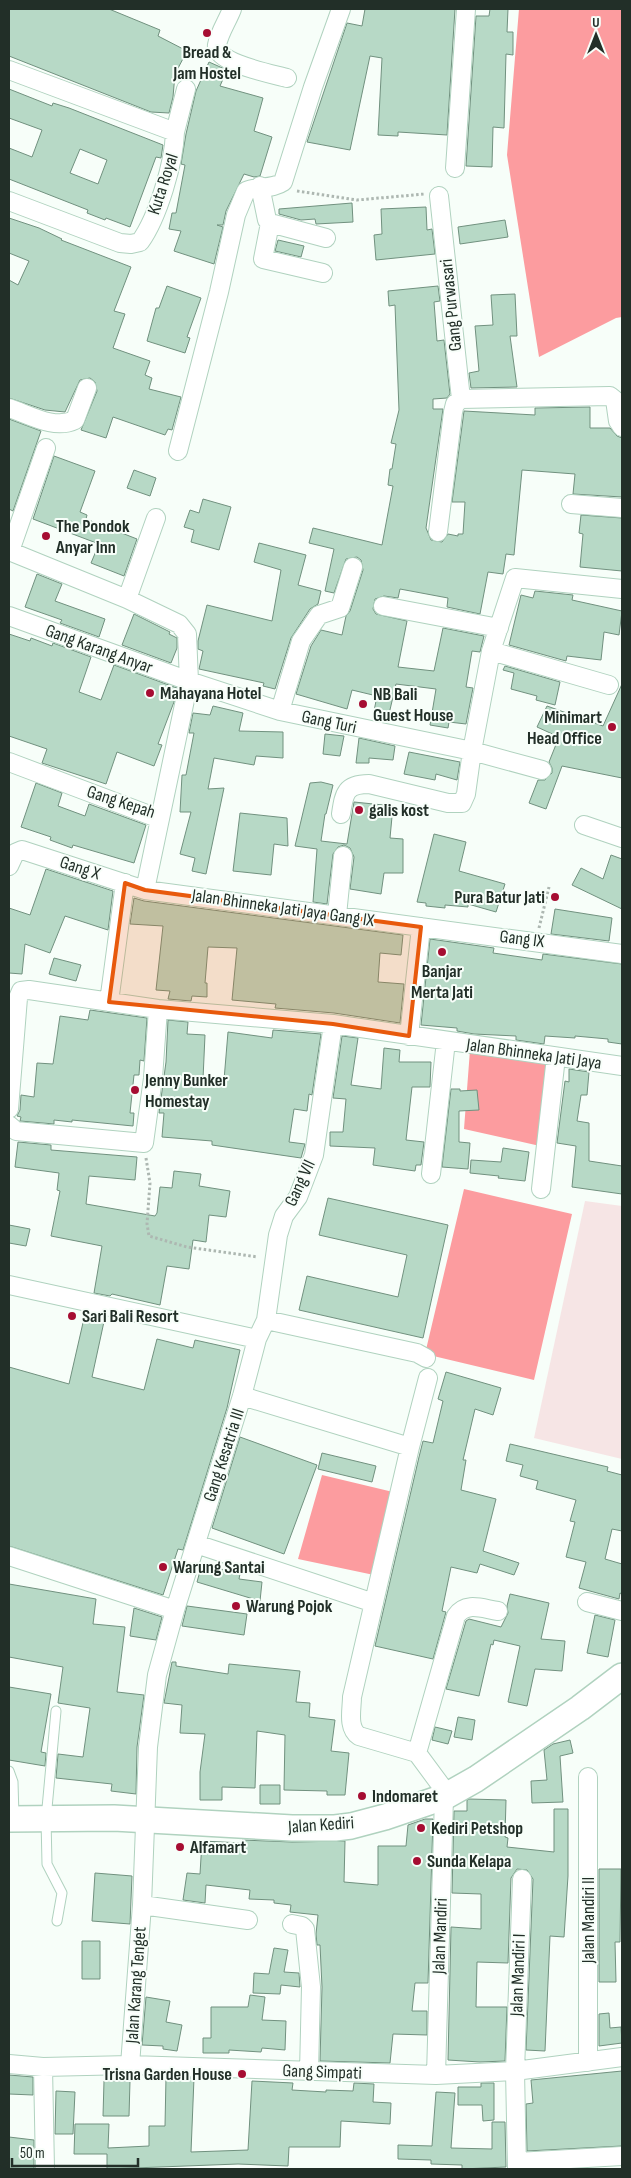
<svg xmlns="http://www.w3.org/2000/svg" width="631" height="2178" font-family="'Sofia Sans Condensed',sans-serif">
	<rect width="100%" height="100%" fill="#f7fef9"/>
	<path fill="#f6e5e5" d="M585 1201 622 1206V1459L534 1438Z"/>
	<path fill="#fc9c9f" d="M519 9H622V317L616 318 539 357 507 155Z
		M470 1050 551 1061 540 1146 464 1129Z
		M464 1189 572 1214 534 1380 425 1354Z
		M322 1475 393 1492 374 1575 298 1559Z"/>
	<path fill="#b7d9c6" stroke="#71917f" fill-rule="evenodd" d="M9 9H109L160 30 158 36 187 51 175 74 173 97 169 113 151 112 9 56Z
		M365 9H455L447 135 398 132V136L378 135 382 58 370 56 350 150 307 142 347 23 362 26Z
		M490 9H508L507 32H513V55L506 54 504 128 493 127 492 167 466 166 476 16H489Z
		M209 62 227 70 220 86 263 98 254 131 272 137 260 176 254 177 244 174 226 211 223 225H217L223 227 214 264 174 251 181 231 169 229 172 213H176L185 165 181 164 186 134 196 91Z
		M9 89 52 106 53 103 69 108 163 145 161 158 156 157 130 227 106 218 105 220 87 213 88 210 9 179V148L32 157 42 130 9 118ZM80 149 107 160 98 184 70 173Z
		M352 203 353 222 316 224 315 219 301 220 279 214V209Z
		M426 207 427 230 432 229 435 254 376 260 374 235 382 234 381 209Z
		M9 218 39 228 62 239 61 240 131 267 114 311 125 314 113 348 150 361 145 375 152 378 149 389 181 397 172 430 168 429 165 435 113 417 106 438 81 430 97 391 95 382 90 378 80 380 65 412 45 410 9 398V280L18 285 29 261 9 253Z
		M505 220 508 237 460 244 458 227Z
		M278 240 304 246 301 257 275 251Z
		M167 286 201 298 187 337 190 338 185 353 147 341 156 308H159Z
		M438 286 440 301 434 302 437 341 444 340 450 394 447 398 433 399V409H443L426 528 431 540 442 542 448 534 458 536V534H463L465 502H452L464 411 535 415V408L590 407V428H610L617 436 622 438V497L573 494 575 474 522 470 514 555 506 554 503 574 488 572 480 614 447 607 448 598 400 589 398 598 384 596 375 599 373 609 376 614 407 621 398 667 434 671 443 628 484 636 480 652 472 651 466 687 473 688 466 724 449 722 448 728 430 725 436 689 396 684 389 714 374 711 377 696 352 690 347 709 296 694 311 646 321 630 342 635 346 616 350 611 363 570 361 560 357 557 346 559 334 593 325 591 334 549 309 543 313 528 382 545 393 486 388 485 390 469H392L396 444 391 443 399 410 395 305 389 306 388 291Z
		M515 294 517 336H510L517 387 471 388 469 373 479 371 475 326 493 325 491 295Z
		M9 419 41 431 13 511 9 509Z
		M54 456 95 471 80 512 87 515 86 519 137 539 124 576 91 563 99 544 33 519Z
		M134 470 156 478 150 496 127 488Z
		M203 499 231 507 219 550 191 542 194 530 184 527 190 510 199 513Z
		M581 515 622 518V571L580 567 583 534 579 533Z
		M259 543 306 555 298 585 321 591 318 604 310 609 291 638 275 689 263 686 264 683 199 669 203 651 198 649V641L207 605 272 621 281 570 254 562Z
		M37 574 62 584 55 601 105 619 99 637 60 623 62 620 25 607Z
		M535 591 573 595 572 600 622 611 619 635 604 632 601 660 567 656 566 661 509 645 521 595 533 598Z
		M134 614 170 632 169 634 177 638V648L171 663 122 645Z
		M9 634 30 641 31 638 52 646 53 643 91 657 79 692 101 700 114 665 177 688 174 702 158 744 162 745 154 766 117 752 106 784 42 763 47 749 9 736Z
		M505 666 560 682 555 705 536 700 537 696 511 689 514 673 503 670Z
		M622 684V778L562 766 546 809 529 803 538 780H545L552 773V768L549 762 559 737 537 727 547 706 603 726Z
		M213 706 243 713 239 731 283 732V758L256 756 254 765 214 758 208 789 224 788 206 874 192 871 195 858 180 854 191 812H180L182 775H186L194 733H189L193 713 210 715Z
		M325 734 344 736 340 756 323 754Z
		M359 738 395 746 393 760 369 758V763H356Z
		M409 752 460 762 457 780 436 774 435 780 404 774Z
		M321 782 333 785 326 814H325L321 841 347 844 354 802 393 806 390 838 403 839V873H384L381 894 350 889 354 857 350 848 344 845 338 847 333 854 327 904 313 902 317 849 295 846 310 783Z
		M36 783 62 793 58 806 85 816 89 804 146 825 134 863 73 845 72 848 50 840 51 837 21 827Z
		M240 813 287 818 288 846 274 844 271 875 233 871Z
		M434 834 466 842 459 871 505 884 496 912 468 904V907L445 905V908L426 906V903L417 902Z
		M611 855 622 859V909L572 885 581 868 603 879Z
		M46 869 113 891 108 930 65 916 50 953 25 944 22 974 9 973V908L30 915Z
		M134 898 144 901 403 935 401 955 380 953 378 982 404 984 400 1023 334 1013 275 1008 276 1004 232 1000 237 948 208 947 205 983H207V997L192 996 191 1001 168 999 170 991 156 990 163 926 130 924Z
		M555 909 612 918 609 941 551 934Z
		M430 939 494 948 493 953 542 960 543 954 622 964V1044L608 1042V1039L575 1036V1038L545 1036 544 1044 516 1040V1036L474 1034 457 1031V1028L421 1025Z
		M54 958 81 965 76 981 49 974Z
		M90 1010 147 1018 144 1061 140 1060 139 1075H134L130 1113H134L133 1126 72 1120V1122L54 1120V1124L20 1121 21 1117 17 1116 20 1110 21 1095 34 1097 37 1063 53 1064 60 1016 88 1020Z
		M168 1020 188 1022 187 1034 205 1035 203 1079 224 1080 228 1032 272 1038 273 1030 321 1034 312 1095 309 1094 307 1111 294 1109 289 1142 305 1144 301 1158 212 1145V1141L162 1137 164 1113H159L166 1062Z
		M342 1036 358 1038 351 1085 381 1089 384 1048 400 1050 399 1062H431L430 1087H412L406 1140 424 1142 421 1165H416L415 1171 373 1165 375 1148 330 1146V1132H343L346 1099 333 1098Z
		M569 1069 589 1072 587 1095H581L577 1121 589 1123V1161L622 1166V1194L572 1187 576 1146 557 1143 565 1081 569 1082Z
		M451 1089H460V1091L477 1090 479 1110 459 1111V1142L470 1143 468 1169 442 1167Z
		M18 1142 51 1145V1150L137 1157 135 1180 89 1176 86 1204 155 1216 157 1213 160 1187 172 1188 174 1171 201 1174 199 1186 230 1191 226 1217 209 1215 206 1242 193 1240 189 1269 167 1266 160 1305 112 1294 110 1296 94 1293 102 1246 51 1236 60 1191 57 1190 59 1173 15 1167Z
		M503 1148 529 1152 525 1181 498 1178 499 1176 470 1173 471 1160 501 1162Z
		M328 1198 448 1225 423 1338 299 1310 307 1276 398 1297 407 1255 319 1235Z
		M9 1225 30 1229 26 1246 9 1243Z
		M90 1313 105 1317 92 1377 144 1390 157 1339 193 1348 195 1340 240 1350 227 1408 183 1550 178 1549 163 1595 9 1546V1367L69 1384 85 1314Z
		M446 1372 501 1388 493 1415 475 1409 463 1460H466L461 1490 496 1499 483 1551 519 1563 514 1575 480 1564 477 1573 451 1567 442 1611 446 1612 433 1659 375 1646 419 1457 423 1441 433 1443 443 1401 438 1399Z
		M240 1437 317 1465 284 1554 212 1528Z
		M510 1444 608 1467 607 1471 622 1475V1531L612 1529 605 1559 622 1564V1594L620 1593 619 1599 579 1588 586 1562 566 1557 575 1522 570 1521 576 1500 536 1489 538 1481 520 1476 523 1465 506 1461Z
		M322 1453 376 1466 372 1482 318 1469Z
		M202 1564 240 1574 239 1579 262 1582 260 1601 197 1582Z
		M9 1584 96 1599 93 1624 125 1627 117 1692 144 1695 137 1747 136 1794 111 1791 112 1784 56 1778 58 1754 83 1757 90 1708 58 1703 63 1667 9 1657Z
		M510 1594 549 1603 541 1639 565 1641 562 1671 535 1669 527 1706 508 1702 520 1646 494 1640 493 1645 491 1644 479 1696 446 1689 466 1621 469 1619 501 1627 508 1613 507 1606Z
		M187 1606 247 1614 244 1635 182 1626Z
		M134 1608 162 1617 156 1640 130 1636Z
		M595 1615 615 1620 608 1657 587 1653Z
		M172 1662H176V1666L228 1674 229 1664 300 1671 296 1702 310 1703 309 1717 335 1720 331 1751 349 1753 345 1795H327V1791L284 1790 285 1735 257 1731 255 1788 222 1787V1800H200V1772L205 1734 180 1733 182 1705 164 1703Z
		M9 1687 51 1694 41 1752 46 1753 45 1766 9 1760Z
		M458 1717 475 1720 472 1740 454 1737Z
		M435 1727 452 1731 448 1744 432 1740Z
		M570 1740 573 1753 560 1756 563 1802 532 1803 531 1781 547 1780 544 1750 553 1744Z
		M260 1785H280V1804H260Z
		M469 1799 506 1800 505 1837 508 1838 507 1847 554 1852V1809H568V1876L564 1937 550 1936 545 2051 526 2050 533 1879 527 1870 517 1869 511 1878 508 1963 477 1962 476 2007H507L505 2061 480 2062 448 2060 451 1927 481 1929V1894L452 1893 454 1811H467V1800Z
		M425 1819H433L428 1983H415L412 2011H427V2035L393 2034 390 2063 320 2061 322 1987 320 1945H317L316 1934 318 1915 290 1912 291 1905 274 1903V1900L249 1899 250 1890 206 1885 205 1903 183 1900 187 1873 200 1874 202 1841 242 1843V1840L292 1842 345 1841 344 1882 378 1885V1846H406L408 1825Z
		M599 1869H621L620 1942H615L616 1982H599Z
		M95 1873 132 1876 130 1924 92 1921Z
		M82 1941H100V1979H82Z
		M274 1948 288 1950 284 1972 299 1973 300 1987 281 1985 280 1994 253 1993 254 1973 269 1974Z
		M250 1995 265 1997 262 2020 286 2021 285 2050 262 2048 261 2052 229 2050V2053H203V2038H211V2007H248Z
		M146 1997 170 2001 166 2022 182 2025 177 2051 163 2049V2046L142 2045Z
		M609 2013 610 2028 621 2027 622 2043 599 2046V2014Z
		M622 2071V2146L527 2151 526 2104 533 2103 531 2080Z
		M9 2075 33 2077V2095L9 2094Z
		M166 2077 194 2078 191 2152 248 2150 252 2081 293 2083 292 2090 326 2092V2090L353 2091 354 2083 374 2084 373 2102 391 2103 390 2124 341 2121 340 2147H289L288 2166 238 2164 107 2169V2154H74L75 2124H109L108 2148 149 2146V2126H165Z
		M104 2081H130L129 2116H103Z
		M481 2083H494V2120L483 2121 482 2105H458V2087H481Z
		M56 2091 75 2092 73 2134H55Z
		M436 2092 455 2093 451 2148 492 2149V2122H505L506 2167 462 2169V2165L431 2164V2160L398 2159V2145L432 2146Z
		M9 2137 34 2140V2169L9 2168Z"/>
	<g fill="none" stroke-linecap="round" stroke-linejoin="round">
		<g stroke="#b0d2bf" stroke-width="11">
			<path id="service" d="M56 1711 46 1819 47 1864 62 1893 57 1921
				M9 1771 13 1782 14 1817"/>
		</g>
		<g stroke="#b0d2bf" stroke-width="20">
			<path id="minor" d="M232 9C228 20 219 33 217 45 214 63 273 74 287 78
				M9 70 175 132C174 163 158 217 140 242L131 244 120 243 9 201
				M175 132 186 89
				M455 168 466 9
				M260 186 267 220 270 223 263 259 323 273
				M439 196 461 399
				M270 223 326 238
				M461 399 610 396 615 400 618 421 622 427
				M9 408C30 415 54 430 75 420L87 388
				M178 451 219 292 236 215 246 191C258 186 273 189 283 182L313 87 341 9
				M571 504 622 508
				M438 532 453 412 455 404 461 399
				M9 551 127 599 179 624 187 634 189 681 145 890
				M10 551 46 448
				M127 599 156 518
				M383 606 499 628
				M9 616 189 681 280 711 472 751 491 651 515 578 622 589
				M491 651 609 685
				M280 711 301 641 319 615 340 608 353 567
				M9 762 160 819
				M341 814C344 794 345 784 369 784L448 803H462L466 794 472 751 542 770
				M584 825 622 838
				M9 866 15 853 22 850 145 890 622 954
				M337 915 343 856
				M109 1002 125 883
				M409 1036 421 927
				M9 1109 18 998 21 991 29 990 158 1009 333 1024 622 1066
				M9 1125 16 1131 144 1143 153 1078 158 1009
				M431 1174 446 1041
				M541 1189 556 1057
				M9 1285 257 1339
				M266 1320 417 1353 426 1358
				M428 1378 410 1447 352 1697C352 1709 347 1728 359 1736L417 1753 448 1795
				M242 1396 410 1447
				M196 1544 374 1603
				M9 1556 175 1610
				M587 1602 622 1611
				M417 1753 456 1616C466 1601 483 1609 498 1611
				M588 1777V2062
				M142 1905 248 1920
				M292 1924 302 1926 305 1929 311 1987 309 2072
				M9 2064 43 2067 130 2065 436 2075 515 2071 622 2057
				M130 2065 142 1905 148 1747 157 1675 175 1610 242 1396 257 1339 266 1320 278 1235 284 1216 298 1197 314 1155 333 1024
				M43 2067 45 2169
				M436 2075 444 1797
				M517 2162 622 2156
				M517 2169 515 2071 522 1879"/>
		</g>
		<g stroke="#b0d2bf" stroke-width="28">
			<path id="secondary" d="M9 1819 114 1818 292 1828H335L351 1826 385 1817 444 1797 476 1779 580 1708 622 1676"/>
		</g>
		<path stroke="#adb7b1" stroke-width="3" stroke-dasharray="2.5 2.5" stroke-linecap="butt" d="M297 191 357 200 425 194
			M539 928 549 887
			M146 1158 150 1183 147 1224 149 1236 187 1247 258 1257"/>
		<use href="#service" stroke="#fff" stroke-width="9"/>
		<use href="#minor" stroke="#fff" stroke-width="18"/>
		<use href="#secondary" stroke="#fff" stroke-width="25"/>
	</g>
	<path fill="#e8590c" fill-opacity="0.2" stroke="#e8590c" stroke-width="4" stroke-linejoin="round" d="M125 883 145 890 421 927 409 1036 333 1024 109 1002Z"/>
	<g fill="#a60d32" stroke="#f7fef9" stroke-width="2">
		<circle cx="207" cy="33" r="5"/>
		<circle cx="46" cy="536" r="5"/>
		<circle cx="150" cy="693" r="5"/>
		<circle cx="363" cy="704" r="5"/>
		<circle cx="612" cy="727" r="5"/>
		<circle cx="359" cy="810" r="5"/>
		<circle cx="555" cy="897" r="5"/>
		<circle cx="442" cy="952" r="5"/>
		<circle cx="135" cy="1090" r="5"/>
		<circle cx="72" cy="1316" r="5"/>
		<circle cx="163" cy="1567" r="5"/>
		<circle cx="236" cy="1606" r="5"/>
		<circle cx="362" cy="1796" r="5"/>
		<circle cx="421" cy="1828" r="5"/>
		<circle cx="180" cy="1847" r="5"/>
		<circle cx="417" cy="1861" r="5"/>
		<circle cx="242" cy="2074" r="5"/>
	</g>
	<g text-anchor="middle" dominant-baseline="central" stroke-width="4" stroke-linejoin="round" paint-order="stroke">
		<g font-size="18" font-weight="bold" fill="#222f28" stroke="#f7fef9" text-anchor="start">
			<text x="207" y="52" text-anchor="middle">Bread &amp;<tspan x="207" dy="21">Jam Hostel</tspan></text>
			<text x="56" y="526">The Pondok<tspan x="56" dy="21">Anyar Inn</tspan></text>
			<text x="160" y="693">Mahayana Hotel</text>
			<text x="373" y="694">NB Bali<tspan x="373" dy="21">Guest House</tspan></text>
			<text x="602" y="717" text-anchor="end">Minimart<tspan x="602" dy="21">Head Office</tspan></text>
			<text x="369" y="810">galis kost</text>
			<text x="545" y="897" text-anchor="end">Pura Batur Jati</text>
			<text x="442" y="971" text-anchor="middle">Banjar<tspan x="442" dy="21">Merta Jati</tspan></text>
			<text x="145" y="1080">Jenny Bunker<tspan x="145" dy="21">Homestay</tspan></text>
			<text x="82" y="1316">Sari Bali Resort</text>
			<text x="173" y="1567">Warung Santai</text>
			<text x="246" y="1606">Warung Pojok</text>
			<text x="372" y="1796">Indomaret</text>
			<text x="431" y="1828">Kediri Petshop</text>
			<text x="190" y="1847">Alfamart</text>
			<text x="427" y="1861">Sunda Kelapa</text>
			<text x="232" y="2074" text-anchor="end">Trisna Garden House</text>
		</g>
		<g font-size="18" fill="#222f28" stroke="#f7fef9">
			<text transform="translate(163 184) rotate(-72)">Kuta Royal</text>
			<text transform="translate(451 305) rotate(-96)">Gang Purwasari</text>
			<text transform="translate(99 649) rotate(20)">Gang Karang Anyar</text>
			<text transform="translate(329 722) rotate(12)">Gang Turi</text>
			<text transform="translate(121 802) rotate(18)">Gang Kepah</text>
			<text transform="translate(80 868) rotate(18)">Gang X</text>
			<text transform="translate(283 908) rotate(8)">Jalan Bhinneka Jati Jaya Gang IX</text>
			<text transform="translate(522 939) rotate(7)">Gang IX</text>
			<text transform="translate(534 1054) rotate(8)">Jalan Bhinneka Jati Jaya</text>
			<text transform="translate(300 1183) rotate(-65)">Gang VII</text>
			<text transform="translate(224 1455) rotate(-72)">Gang Kesatria III</text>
			<text transform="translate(321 1825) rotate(-4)">Jalan Kediri</text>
			<text transform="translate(588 1920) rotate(-90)">Jalan Mandiri II</text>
			<text transform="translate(440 1936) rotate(-88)">Jalan Mandiri</text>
			<text transform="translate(518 1975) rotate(-88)">Jalan Mandiri I</text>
			<text transform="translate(136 1985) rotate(-86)">Jalan Karang Tenget</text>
			<text transform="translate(322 2072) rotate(2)">Gang Simpati</text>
		</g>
	</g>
	<rect width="631" height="2178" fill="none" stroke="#222f28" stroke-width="20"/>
	<g transform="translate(596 35)" stroke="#f7fef9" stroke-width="4" paint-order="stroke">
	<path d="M0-4L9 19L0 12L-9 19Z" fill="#222f28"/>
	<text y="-8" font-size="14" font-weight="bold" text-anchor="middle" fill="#222f28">U</text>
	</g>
	<path d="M12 2158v8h126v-8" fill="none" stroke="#222f28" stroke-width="2.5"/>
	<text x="20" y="2158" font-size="15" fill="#222f28" stroke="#f7fef9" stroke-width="4" paint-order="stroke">50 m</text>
</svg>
